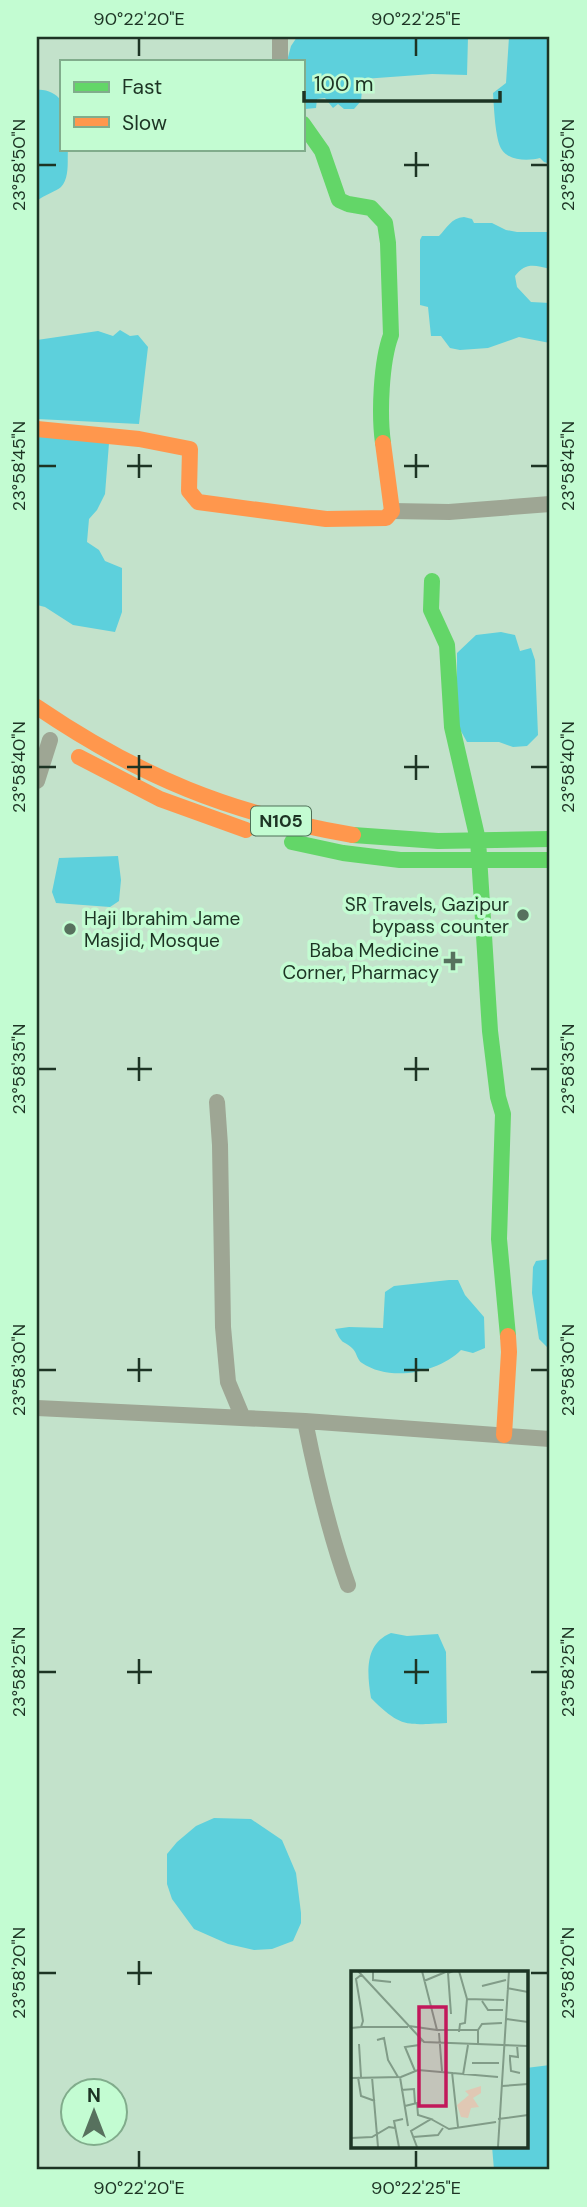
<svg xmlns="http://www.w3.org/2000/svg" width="587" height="2207" font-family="'DM Sans',sans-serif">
	<rect width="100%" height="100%" fill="#c3e2cb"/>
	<path fill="#5dd0dc" d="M297 37H468L467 75 432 74 363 79 361 101 354 109H344L338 104 333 108 325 98 317 99 316 108 305 109 303 105V61H287L291 46Z
		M509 37H550V164L544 162 540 158C529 161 509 161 502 150 495 140 494 106 493 93L506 83Z
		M37 90C46 89 56 93 61 101V149H68C67 160 70 178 61 187 57 191 44 195 37 201Z
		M464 217 472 219 474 223H492L506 230 517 232H550V269C535 265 525 262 515 276L517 287 531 302 550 303V343L519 337 488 348 460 350 450 348 441 336H431L428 307 420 305V240L422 236H439C447 228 451 218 464 217Z
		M120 330 130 336 138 335 148 347 139 424 37 419V340L98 331 113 336Z
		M37 436 109 443 105 494 97 510 89 519 87 542 99 550 105 561 122 568V612L115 632 73 625 45 607 37 605Z
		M501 632 515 635 520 651 531 648 535 660 538 735 527 746 513 747 499 742H467L457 724V653L476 635Z
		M118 856 121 880 119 901 110 907 56 903 52 892 59 858Z
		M550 1259V1350L539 1339 532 1293 533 1267 536 1261Z
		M449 1280H458L465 1295 484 1317 485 1348 473 1353 461 1350C438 1373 390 1382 362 1363 357 1360 357 1353 353 1349 343 1339 343 1347 335 1329L349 1327 383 1328 385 1292 394 1286Z
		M391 1633 407 1636 438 1634 446 1652 447 1723C406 1725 401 1728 371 1698 367 1673 364 1644 391 1633Z
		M214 1818 251 1819 282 1840 296 1873 301 1913V1923L293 1941 272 1949 254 1950 228 1944 194 1929 172 1899 167 1884V1854L177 1842 196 1826Z
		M550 2065V2170H494L492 2146H526V2068Z"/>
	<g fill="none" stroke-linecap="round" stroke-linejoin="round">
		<path stroke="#9ea694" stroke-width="16" d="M280 61V37
			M392 511 449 512 550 504
			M37 781 50 740
			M217 1102 220 1145 223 1327 228 1382 243 1418
			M37 1408 305 1421 550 1439
			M305 1421C316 1476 329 1532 348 1585"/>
		<path stroke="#63d668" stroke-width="16" d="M303 124 322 151 339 200 348 204 371 208 385 223 388 243 391 335C381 362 379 414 383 443
			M432 581 431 610 447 645 452 727 478 840 490 1031 498 1097 503 1114 499 1239 508 1336
			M353 835 438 841 550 839
			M292 842 343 853 400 860H550"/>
		<path stroke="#ff974d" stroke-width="16" d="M37 429 139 439 190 449 189 491 198 502 326 519 386 518 392 511 383 443
			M37 707C140 777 231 814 353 835
			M79 757 160 799 246 830
			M504 1435 509 1352 508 1336"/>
	</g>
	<path fill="none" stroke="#1d3424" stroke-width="2.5" d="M139 38V56M416 38V56M416 152V177M38 165H56M404 165H429M531 165H548M139 454V478M416 454V478M38 466H56M127 466H152M404 466H429M531 466H548M139 755V780M416 755V780M38 767H56M127 767H152M404 767H429M531 767H548M139 1057V1081M416 1057V1081M38 1069H56M127 1069H152M404 1069H429M531 1069H548M139 1358V1382M416 1358V1382M38 1370H56M127 1370H152M404 1370H429M531 1370H548M139 1659V1684M416 1659V1684M38 1672H56M127 1672H152M404 1672H429M531 1672H548M139 1961V1985M38 1973H56M127 1973H152M531 1973H548M139 2151V2168M416 2151V2168"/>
	<g fill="#57715e" stroke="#c3fcd2" stroke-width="2.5">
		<circle cx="523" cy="915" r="7"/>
		<circle cx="70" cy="929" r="7"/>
		<path d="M449.5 950.5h7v7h7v7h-7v7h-7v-7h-7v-7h7z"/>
	</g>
	<g text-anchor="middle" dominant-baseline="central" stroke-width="7" stroke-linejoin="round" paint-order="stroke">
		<rect fill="#c3fcd2" stroke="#4f7058" stroke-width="2" x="251" y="806.5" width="60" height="29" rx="5"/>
		<g font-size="18" font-weight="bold" fill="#1d3424">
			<text x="281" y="821">N105</text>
		</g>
		<g font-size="19" fill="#1d3424" stroke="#c3fcd2" text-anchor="end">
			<text x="509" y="904">SR Travels, Gazipur<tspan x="509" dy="22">bypass counter</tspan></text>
			<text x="84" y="918" text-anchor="start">Haji Ibrahim Jame<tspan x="84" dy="22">Masjid, Mosque</tspan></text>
			<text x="439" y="950">Baba Medicine<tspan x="439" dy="22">Corner, Pharmacy</tspan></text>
		</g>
	</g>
	<g transform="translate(351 1971)">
		<rect width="177" height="177" fill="#c3e2cb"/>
		<path d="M130 115V122L122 127 128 136 120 137 117 147 110 146 106 134 118 124 114 120Z" fill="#e0c8b4"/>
		<path fill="none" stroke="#819c88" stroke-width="2" d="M7 0 73 71 177 75M22 0V9L40 11M108 0 116 28M73 10 97 0M131 15 155 9M156 17 177 21M131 30 137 39H152M100 43 97 2 102 0M156 48 177 51M58 55 86 59 71 0M10 56H57M0 57 10 56 12 50 5 8 10 4M86 59H127V73M127 59 131 53 151 52M108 61 109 53 114 52 116 28 153 29M88 62 91 100M26 69 33 67 37 89 47 106M8 73 10 106M166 74 167 86 159 85V89L160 100 169 102M121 92H148M64 100 54 76 68 74 70 69M101 101 107 156M112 104 117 74M7 106 10 125 24 130M21 106 27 176M49 106 57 155M0 107 50 106 67 99 147 106M151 115 177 113M50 119 63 118 64 132M54 135 66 132 67 144 80 148 60 160 66 176M80 148 98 158 145 151M147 148 177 144M62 166 87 164 92 157M0 167 21 166 38 156 44 157M48 176 43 150 52 148M147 176 158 0"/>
		<path fill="#c2185b" fill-opacity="0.15" stroke="#c2185b" stroke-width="3.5" d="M68 36H95V135H68Z"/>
		<rect width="177" height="177" fill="none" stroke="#1d3424" stroke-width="3.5"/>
	</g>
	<rect width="587" height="2207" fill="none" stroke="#c3fcd2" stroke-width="77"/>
	<rect x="60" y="60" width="245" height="91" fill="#c3fcd2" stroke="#81ac8c" stroke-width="2"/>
	<rect x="74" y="82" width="35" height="10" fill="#63d668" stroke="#81ac8c" stroke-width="2"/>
	<text x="122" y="94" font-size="21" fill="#1d3424">Fast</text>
	<rect x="74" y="117" width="35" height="10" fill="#ff974d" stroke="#81ac8c" stroke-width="2"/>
	<text x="122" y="130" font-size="21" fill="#1d3424">Slow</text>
	<g transform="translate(94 2112)"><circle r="33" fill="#c3fcd2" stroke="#81ac8c" stroke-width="2"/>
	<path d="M0-5L12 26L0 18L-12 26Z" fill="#57715e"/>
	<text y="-10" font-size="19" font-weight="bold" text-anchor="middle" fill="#1d3424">N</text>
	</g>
	<path d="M304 91v10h196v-10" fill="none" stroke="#1d3424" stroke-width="3.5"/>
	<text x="314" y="91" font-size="21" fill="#1d3424" stroke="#c3fcd2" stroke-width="5" paint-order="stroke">100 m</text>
	<rect x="38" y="38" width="510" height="2130" fill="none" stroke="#1d3424" stroke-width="2.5"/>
	<g font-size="18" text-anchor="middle" fill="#1d3424">
		<text x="139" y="25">90°22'20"E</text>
		<text x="416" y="25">90°22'25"E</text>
		<text transform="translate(19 165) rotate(-90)" y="6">23°58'50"N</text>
		<text transform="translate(568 165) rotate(-90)" y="6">23°58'50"N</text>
		<text transform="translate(19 466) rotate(-90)" y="6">23°58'45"N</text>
		<text transform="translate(568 466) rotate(-90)" y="6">23°58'45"N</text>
		<text transform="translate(19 767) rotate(-90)" y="6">23°58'40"N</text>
		<text transform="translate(568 767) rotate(-90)" y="6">23°58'40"N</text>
		<text transform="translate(19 1069) rotate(-90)" y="6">23°58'35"N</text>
		<text transform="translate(568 1069) rotate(-90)" y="6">23°58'35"N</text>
		<text transform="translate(19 1370) rotate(-90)" y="6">23°58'30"N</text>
		<text transform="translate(568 1370) rotate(-90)" y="6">23°58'30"N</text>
		<text transform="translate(19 1672) rotate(-90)" y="6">23°58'25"N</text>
		<text transform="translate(568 1672) rotate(-90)" y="6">23°58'25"N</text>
		<text transform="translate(19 1973) rotate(-90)" y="6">23°58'20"N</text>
		<text transform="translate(568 1973) rotate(-90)" y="6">23°58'20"N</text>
		<text x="139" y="2194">90°22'20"E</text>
		<text x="416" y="2194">90°22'25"E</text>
	</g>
</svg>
